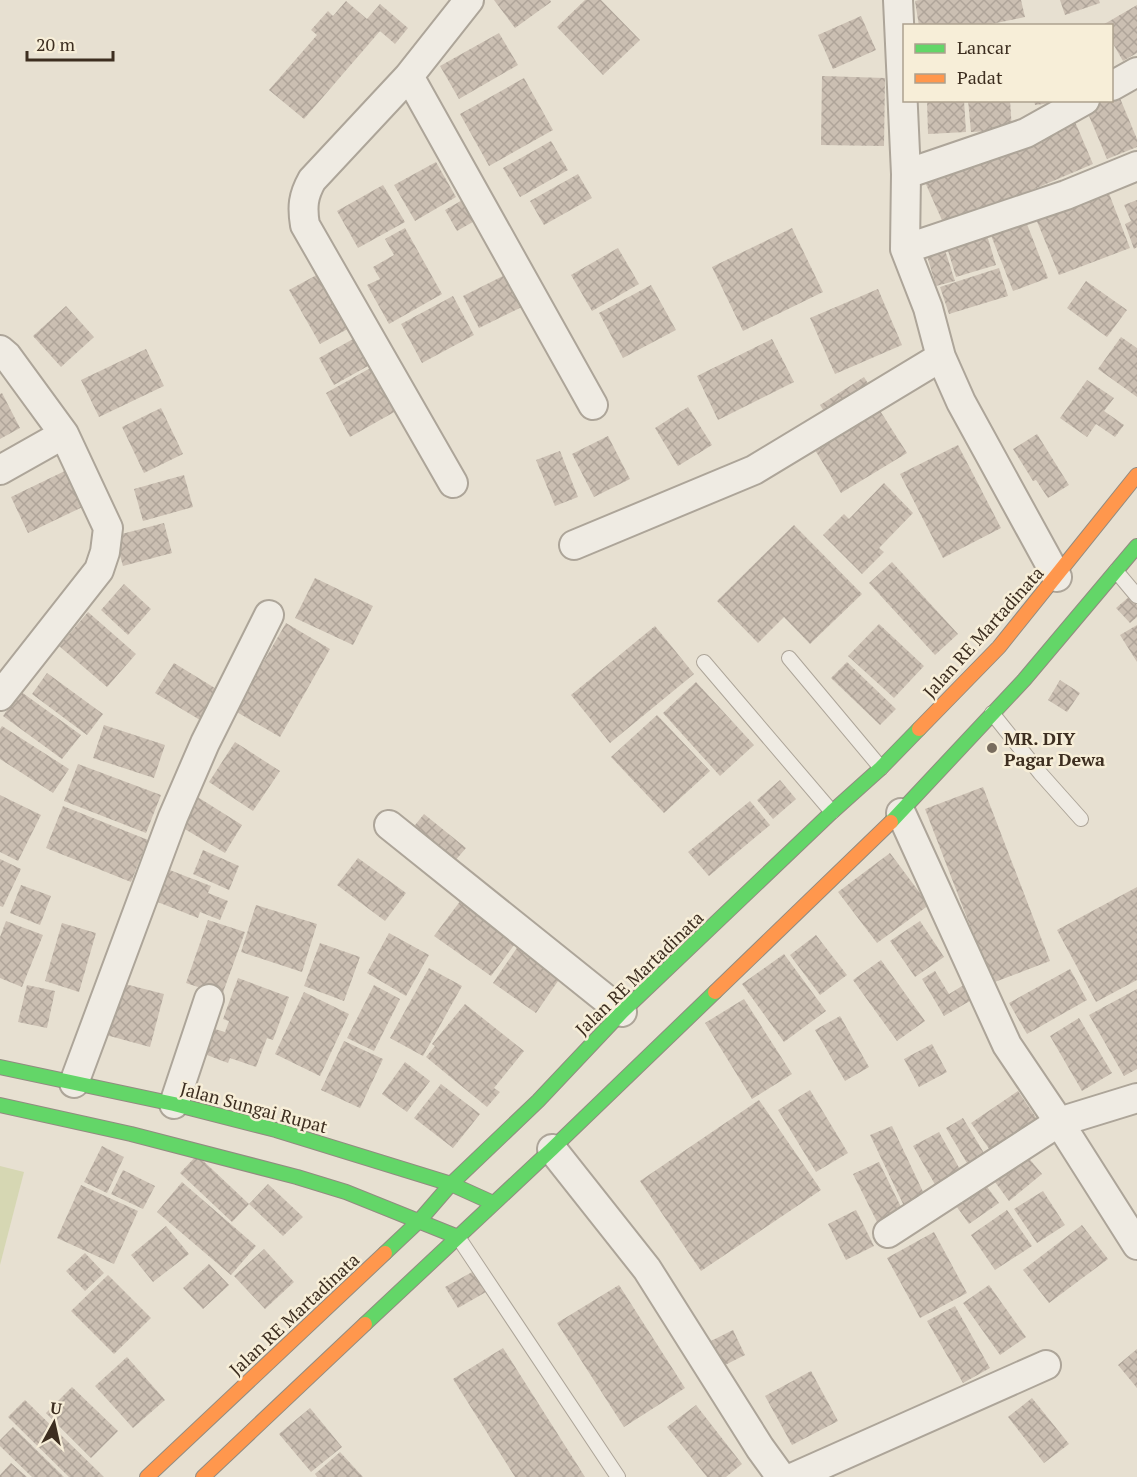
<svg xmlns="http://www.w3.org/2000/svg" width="1137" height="1477" font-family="'PT Serif',serif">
	<defs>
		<pattern id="building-cross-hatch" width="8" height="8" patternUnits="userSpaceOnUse" patternTransform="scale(1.5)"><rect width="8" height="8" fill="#cbbfb2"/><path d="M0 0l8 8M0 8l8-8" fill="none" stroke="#afa499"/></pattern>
	</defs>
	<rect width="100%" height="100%" fill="#e7e0d1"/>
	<path fill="#d6d7b3" d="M0 1166 24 1172 0 1265Z"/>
	<path fill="url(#building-cross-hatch)" d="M494 0H550L551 2 515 28Z
		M585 0H601L640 40 603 75 557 27Z
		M919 0H1021L1025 17 982 26H919L915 1Z
		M1060 0H1099L1100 3 1065 15Z
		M346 1 367 19 380 4 408 28 395 44 380 31 304 119 269 90 317 35 311 30 328 11 333 16Z
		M1137 5V53L1123 61 1112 42V26H1101Z
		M861 16 876 50 833 69 818 35Z
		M499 33 518 65 459 99 440 66Z
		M822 76 885 78 884 146 821 145Z
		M524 78 553 130 489 166 460 114Z
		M1117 91 1137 139V147L1107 159 1084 104 1093 100H1112V93Z
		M927 100H964L966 132 928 134Z
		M968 100H1010L1012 130 971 132Z
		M1034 100H1060V102L1035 105Z
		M1073 117 1093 164 945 227 924 180Z
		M551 141 568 170 520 197 503 168Z
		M436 162 456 197 415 221 394 185Z
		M578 174 592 198 544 225 530 201Z
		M383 185 405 222 358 248 337 211Z
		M1108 191 1130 248 1059 275 1036 219Z
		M466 198 478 219 457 231 445 210Z
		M1137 200V247L1134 249 1125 224 1131 221 1124 205Z
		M1025 219 1048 278 1013 291 990 233Z
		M405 228 442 294 389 324 367 285 380 279 373 267 394 255 385 239Z
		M792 228 823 292 743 331 712 267Z
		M986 232 996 265 956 277 946 244Z
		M618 248 639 284 592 311 571 275Z
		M945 250 955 281 936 286 927 256Z
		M999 268 1008 296 949 314 940 287Z
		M324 271 355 325 320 344 289 290Z
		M509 273 526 305 479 328 463 296Z
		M1086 281 1127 310 1107 337 1067 308Z
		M651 285 676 330 623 358 599 313Z
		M878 289 902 345 835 374 810 318Z
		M453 296 474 335 422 363 401 324Z
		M66 306 94 337 61 367 33 336Z
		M362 334 377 361 334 385 319 358Z
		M1121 337 1137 348V397L1098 369Z
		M772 339 794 382 718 420 697 376Z
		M146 349 164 386 99 417 81 380Z
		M381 362 405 406 350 437 326 393Z
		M864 377 874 393 830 421 820 405Z
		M1087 380 1114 398 1104 411 1124 425 1115 437 1096 424 1087 437 1060 418Z
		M2 393 20 428 0 439V394Z
		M877 406 907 453 841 493 812 445Z
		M688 407 712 445 678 466 655 428Z
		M161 408 183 454 144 473 122 427Z
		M1037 434 1069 485 1048 498 1036 480 1033 481 1013 449Z
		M608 436 630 479 594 497 572 454Z
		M958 445 1001 528 943 558 900 474Z
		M560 451 578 497 555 506 536 460Z
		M73 467 91 503 28 533 11 497Z
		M184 475 193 507 143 521 134 489Z
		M884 483 913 513 879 548 884 552 862 574 823 535 844 514 849 519Z
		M164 523 172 553 123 566 114 536Z
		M794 525 862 594 810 644 784 617 758 643 717 601Z
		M892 562 958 634 935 655 869 583Z
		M315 578 373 606 353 645 295 618Z
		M124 584 151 609 128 635 101 610Z
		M1130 596 1137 605V617L1130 623 1116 608Z
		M88 612 136 654 107 687 59 646Z
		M286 623 330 649 280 737 235 711Z
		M879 624 924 666 894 698 848 656Z
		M1137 625V662L1120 635Z
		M655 626 694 674 610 743 571 695Z
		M847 662 896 709 880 725 831 678Z
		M174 663 223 693 205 723 155 693Z
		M47 673 103 714 87 735 32 694Z
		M1060 680 1080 693 1067 712 1048 700Z
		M696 682 754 745 720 776 663 713Z
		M20 691 81 735 62 759 3 716Z
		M657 715 710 771 664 813 611 757Z
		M104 725 165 745 154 778 93 758Z
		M2 726 69 769 53 793 0 759V729Z
		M235 742 280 771 253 811 209 782Z
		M78 764 161 795 146 833 64 801Z
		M780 780 796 799 773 819 757 800Z
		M983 787 1050 961 992 983 925 809Z
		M0 795 41 815 18 861 0 852Z
		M196 796 242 825 225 853 178 825Z
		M750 801 770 825 709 876 688 852Z
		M63 806 148 840 131 882 46 848Z
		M424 814 466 848 448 869 407 835Z
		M203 850 239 866 229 890 193 874Z
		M890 853 929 905 877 943 838 892Z
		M358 858 406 893 385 921 337 885Z
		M0 859 21 869 3 907 0 906Z
		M167 869 211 886 208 893 228 901 220 920 200 912 198 918 155 901Z
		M21 885 51 896 40 925 10 913Z
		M1137 887V980L1096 1002 1057 930Z
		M464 896 520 937 491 976 434 936Z
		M256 905 317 924 302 972 241 952Z
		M208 920 245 932 222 995 186 983Z
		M6 921 43 935 22 987 0 978V937Z
		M920 921 944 957 915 977 890 941Z
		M62 923 96 933 79 992 45 981Z
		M389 933 429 955 406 996 367 973Z
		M816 935 847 975 820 995 790 955Z
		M523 939 567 968 536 1013 493 983Z
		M320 943 360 957 344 1001 304 986Z
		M784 954 826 1011 784 1042 742 984Z
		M881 960 925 1021 897 1041 853 980Z
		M429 968 462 986 423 1056 390 1038Z
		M1070 969 1087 1000 1027 1034 1009 1003Z
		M935 971 949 994 967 983 975 998 944 1016 922 979Z
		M238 978 289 997 273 1040 267 1038 256 1067 230 1058 228 1063 199 1052 208 1027 225 1032 229 1021 223 1019Z
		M121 983 164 994 150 1047 106 1035Z
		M27 985 55 991 47 1028 18 1022Z
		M374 985 400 999 374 1051 347 1038Z
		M1137 989V1069L1124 1076 1089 1015Z
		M304 992 349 1014 320 1076 275 1054Z
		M744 999 792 1074 752 1099 705 1023Z
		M465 1004 524 1051 494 1088 500 1092 487 1107 426 1057 435 1046 432 1044Z
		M840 1016 869 1067 845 1081 815 1030Z
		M1079 1018 1112 1073 1082 1091 1050 1036Z
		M344 1041 383 1059 360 1108 321 1090Z
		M932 1044 947 1072 919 1087 904 1059Z
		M405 1062 430 1081 407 1112 382 1094Z
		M441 1084 480 1114 453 1148 414 1118Z
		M810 1090 848 1153 816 1172 778 1110Z
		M1018 1091 1037 1119 990 1150 971 1123Z
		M759 1100 821 1190 701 1271 640 1181Z
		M963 1118 984 1153 967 1163 946 1128Z
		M892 1126 926 1198 905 1208 870 1135Z
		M939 1132 962 1173 937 1188 913 1146Z
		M102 1146 124 1157 107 1193 84 1182Z
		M197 1155 249 1204 232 1222 180 1173Z
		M1027 1156 1042 1174 1009 1201 995 1182Z
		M879 1162 904 1213 879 1226 853 1174Z
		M123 1170 155 1186 143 1209 111 1194Z
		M982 1180 999 1203 969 1224 952 1200Z
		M182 1182 256 1246 231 1275 157 1212Z
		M268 1184 303 1217 283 1236 249 1204Z
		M81 1185 138 1211 114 1264 57 1238Z
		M1043 1191 1065 1225 1037 1243 1014 1209Z
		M856 1210 874 1246 846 1260 828 1224Z
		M1007 1210 1032 1246 995 1270 971 1235Z
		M1082 1225 1108 1259 1049 1303 1023 1270Z
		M166 1226 189 1254 153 1282 131 1255Z
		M934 1232 967 1293 920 1318 887 1258Z
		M264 1249 294 1282 265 1309 234 1276Z
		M85 1253 104 1273 85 1291 66 1271Z
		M209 1264 229 1285 203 1309 183 1288Z
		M474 1271 486 1292 458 1308 445 1287Z
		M108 1275 151 1318 114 1354 71 1311Z
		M619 1285 685 1388 624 1427 557 1323Z
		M989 1285 1026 1337 1000 1355 963 1303Z
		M955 1306 990 1368 963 1383 927 1321Z
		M733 1330 745 1355 723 1366 711 1341Z
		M503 1348 585 1477H515L453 1379Z
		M1137 1349V1388L1118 1365Z
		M127 1357 165 1400 133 1428 95 1386Z
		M811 1371 838 1421 792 1445 765 1396Z
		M72 1387 118 1431 91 1458 46 1413Z
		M1032 1398 1069 1444 1044 1463 1008 1417Z
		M25 1400 104 1477H69L8 1417Z
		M696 1405 742 1464 726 1477H707L667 1427Z
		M310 1408 342 1447 311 1472 279 1434Z
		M13 1427 64 1477H32L0 1446V1440Z
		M340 1452 363 1477H317L315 1474Z
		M11 1463 27 1477H0V1475Z"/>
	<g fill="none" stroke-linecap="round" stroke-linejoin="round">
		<g stroke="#ada599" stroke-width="16">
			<path id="lane" d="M1116 571 1137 596
				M789 658 881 768
				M704 662 832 812
				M992 713 1040 773 1081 819
				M458 1237 618 1477"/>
		</g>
		<g stroke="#ada599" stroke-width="32">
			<path id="street" d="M898 0 906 174 905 249 928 308 941 357 961 402 1057 577
				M409 76 593 405
				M1112 86 1137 72
				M906 174 1026 133 1085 100
				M905 249 1066 195 1137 166
				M0 350 7 356 64 434 108 528 105 552 99 570 0 696
				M0 470 64 434
				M453 483 305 225C302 207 303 196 312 180L409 76 469 0
				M574 545 754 470 941 357
				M901 813 1007 1045 1059 1122 1137 1245
				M389 825 622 1012
				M74 1083 173 817 205 743 269 615
				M174 1104 209 999
				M552 1149 647 1269 760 1448 781 1477
				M888 1233 1059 1122 1137 1098
				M794 1477 1046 1365"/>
		</g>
		<g stroke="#928b80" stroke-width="16">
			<path id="fast" d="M891 822 1024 680 1137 546
				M0 1067 174 1104 276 1130 451 1184 493 1203
				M0 1105 131 1134 297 1177 346 1192 458 1237
				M385 1253 419 1221 451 1184 538 1101 622 1012 832 812 881 768 919 729
				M365 1324 552 1149 715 992"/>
		</g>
		<g stroke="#928b80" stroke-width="16">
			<path id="slow" d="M919 729 999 647 1137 475
				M715 992 891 822
				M147 1477 385 1253
				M203 1477 365 1324"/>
		</g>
		<use href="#lane" stroke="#efebe3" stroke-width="14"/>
		<use href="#street" stroke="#efebe3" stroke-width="28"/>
		<use href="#fast" stroke="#63d668" stroke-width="14"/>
		<use href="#slow" stroke="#ff974d" stroke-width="14"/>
	</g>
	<circle fill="#786c5e" stroke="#f7eed8" stroke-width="2" cx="992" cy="748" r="6"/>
	<g text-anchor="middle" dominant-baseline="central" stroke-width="5" stroke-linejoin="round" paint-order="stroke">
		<g font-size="18" fill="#3d2e20" stroke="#f7eed8">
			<text transform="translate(983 632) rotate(-48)">Jalan RE Martadinata</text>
			<text transform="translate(639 973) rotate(-44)">Jalan RE Martadinata</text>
			<text transform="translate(254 1107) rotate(15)">Jalan Sungai Rupat</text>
			<text transform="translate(294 1314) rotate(-43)">Jalan RE Martadinata</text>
		</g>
		<g font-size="18" font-weight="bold" fill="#3d2e20" stroke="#f7eed8" text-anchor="start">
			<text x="1004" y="738">MR. DIY<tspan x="1004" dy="21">Pagar Dewa</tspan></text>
		</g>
	</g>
	<rect x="903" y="24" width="210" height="78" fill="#f7eed8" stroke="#ada18e" stroke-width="1.5"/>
	<rect x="915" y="44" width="30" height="9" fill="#63d668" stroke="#ada18e" stroke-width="1.5"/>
	<text x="957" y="54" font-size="18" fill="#3d2e20">Lancar</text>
	<rect x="915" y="74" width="30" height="9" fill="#ff974d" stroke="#ada18e" stroke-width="1.5"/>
	<text x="957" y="84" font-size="18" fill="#3d2e20">Padat</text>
	<g transform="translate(54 1423) rotate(8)" stroke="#f7eed8" stroke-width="4.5" paint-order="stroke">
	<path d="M0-4.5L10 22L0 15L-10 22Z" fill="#3d2e20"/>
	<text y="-9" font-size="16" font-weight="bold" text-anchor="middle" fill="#3d2e20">U</text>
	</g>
	<path d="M27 51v9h86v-9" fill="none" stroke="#3d2e20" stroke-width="3"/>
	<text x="36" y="51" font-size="18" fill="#3d2e20" stroke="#f7eed8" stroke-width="4.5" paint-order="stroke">20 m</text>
</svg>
